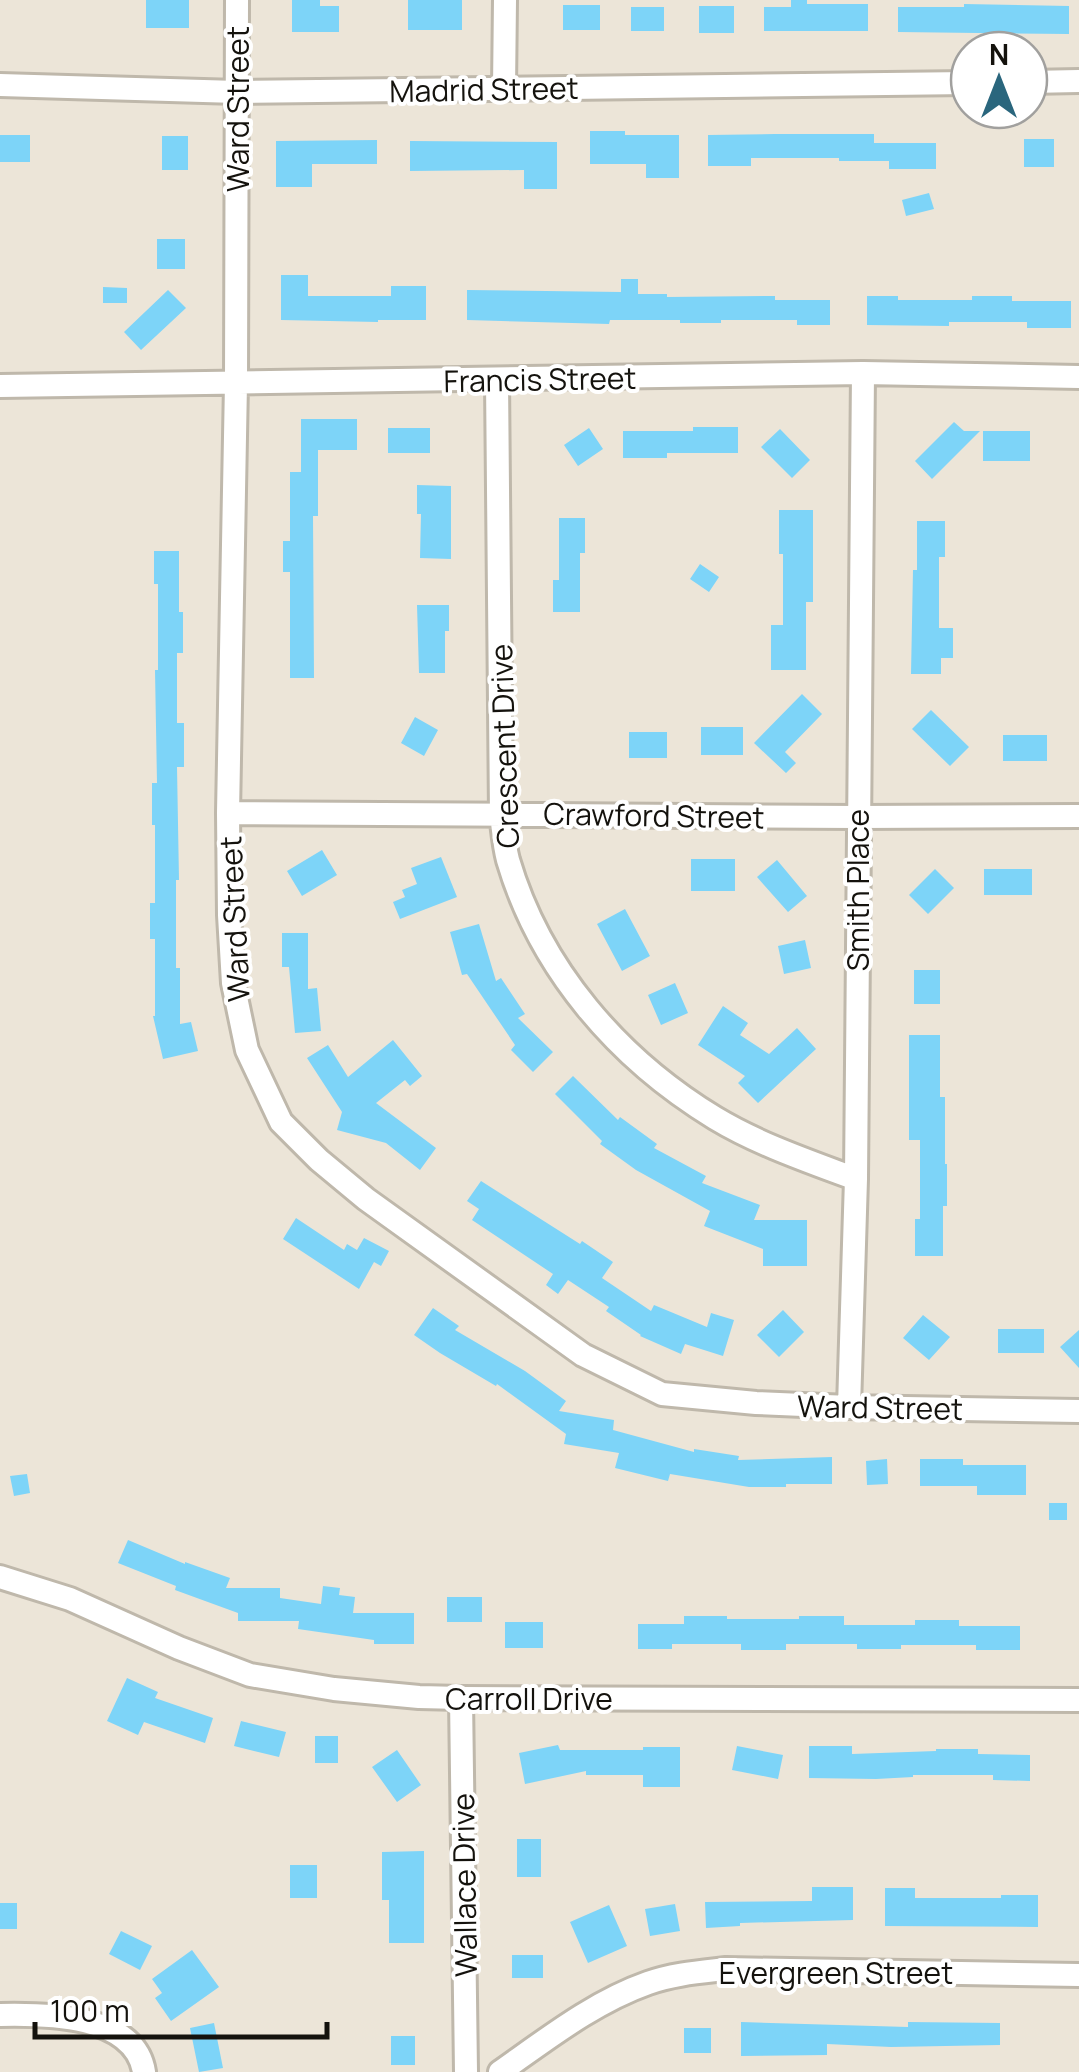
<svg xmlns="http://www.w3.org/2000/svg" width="1079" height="2072" font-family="Manrope,sans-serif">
	<rect width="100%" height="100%" fill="#ece5d8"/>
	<path fill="#7dd4f8" d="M146 0H189V28H146Z
		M292 0H320V6H339V32H292Z
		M408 0H462V30H408Z
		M791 0H807V4H868V31H764V7H791Z
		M964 4 1069 6V34L898 32V7H964Z
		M563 5H600V30H563Z
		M699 6H734V33H699Z
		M631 7H664V31H631Z
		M590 131H625V135H679V178H646V164H590Z
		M775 134H874V143H936V169H889V161H839V158H751V166H708V135Z
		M0 135H30V162H0Z
		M162 136H188V170H162Z
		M1024 139H1054V167H1024Z
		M377 140V164H312V187H276V141Z
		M410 141 557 142V189H524V170L410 171Z
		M929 193 934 209 906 216 902 200Z
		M157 239H185V269H157Z
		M281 275H308V296H391V286H426V320H378V322L281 320Z
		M621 279H638V294H667V297L775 296V300H830V325H797V320H721V323H680V320H610L609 324 467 320V290L621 292Z
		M103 287 127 288V303H103Z
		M168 290 186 308 141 350 124 332Z
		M867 296H898V300H972V296H1012V301H1071V328H1027V322H949V326L867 325Z
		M301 419H357V450H318V516H313L314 678H290V572H283V541H290V472H301Z
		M954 422 964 431H980L932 479 915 461Z
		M693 427H738V453H667V458H623V431H693Z
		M388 428H430V453H388Z
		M589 428 603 449 578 466 564 445Z
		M780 429 810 460 792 478 761 447Z
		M983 431H1030V461H983Z
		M417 485 451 486V559L420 558 421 514H417Z
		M779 510H813V602H806V670H771V625H783V554H779Z
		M559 518H585V553H580V612H553V580H559Z
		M917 521H945V557H939V628H953V658H941V674H911L913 570H917Z
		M154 551H179V612H183V653H177V723H184V767H177L179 880H176V968H180V1024L191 1022 198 1051 163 1059 153 1016H155V939H150V903H155V825H152V783H157L155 670H158V584H154Z
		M700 564 719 577 709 592 690 579Z
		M417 605H449V631H445V673H419Z
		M802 694 822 714 785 752 796 763 786 773 754 743Z
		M931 710 969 747 950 766 912 729Z
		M415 717 438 730 424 756 401 743Z
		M701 727H743V755H701Z
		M629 732H667V758H629Z
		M1003 735H1047V761H1003Z
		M322 850 337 875 302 896 287 871Z
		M441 857 457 897 400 919 393 902 405 897 402 890 417 884 411 868Z
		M691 859H735V891H691Z
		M777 860 807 896 788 912 757 877Z
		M935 869 954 888 928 914 909 895Z
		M984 869H1032V895H984Z
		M625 909 650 956 622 971 597 924Z
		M479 924 496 981 501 978 525 1014 518 1018 553 1052 533 1072 511 1050 515 1045 467 974 462 975 450 932Z
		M282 933H308V989L317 988 321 1031 295 1033 289 967H282Z
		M805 940 811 968 784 974 778 946Z
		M914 970H940V1004H914Z
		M675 983 688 1013 661 1025 648 995Z
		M723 1006 748 1023 740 1035 769 1054 797 1028 816 1049 758 1103 738 1083 745 1076 698 1045Z
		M909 1035H940V1097H945V1164H947V1206H943V1256H915V1219H920V1140H909Z
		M393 1040 422 1076 410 1086 405 1080 376 1103 436 1148 420 1170 386 1143 337 1130 342 1112 307 1058 328 1045 348 1077Z
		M573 1076 618 1120 620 1117 657 1144 654 1148 706 1176 702 1183 760 1205 754 1220H807V1266H763V1249L704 1226 710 1211 636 1170 600 1144 602 1141 555 1094Z
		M481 1181 580 1244 582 1241 613 1262 602 1278 651 1311 654 1305 707 1327 711 1313 734 1320 723 1356 685 1344 681 1354 640 1336 641 1335 606 1311 609 1307 568 1280 558 1294 546 1285 553 1274 472 1220 479 1209 467 1201Z
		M296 1218 344 1250 347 1244 357 1250 364 1238 389 1251 381 1266 374 1262 359 1289 283 1239Z
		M433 1308 459 1326 455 1330 525 1371 566 1401 559 1411 614 1420 613 1430 694 1452V1449L739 1456 738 1460 832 1457V1484H786V1487H749L670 1474 668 1481 615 1468 619 1453 564 1444 566 1434 497 1384 496 1386 440 1353 414 1335Z
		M783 1310 804 1332 779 1357 757 1335Z
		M923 1315 950 1337 929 1360 903 1338Z
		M998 1329H1044V1353H998Z
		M1079 1330V1368L1060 1347Z
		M887 1459 888 1484 867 1485 866 1461Z
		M920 1459H963V1465H1026V1495H977V1486H920Z
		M27 1474 30 1493 14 1496 10 1476Z
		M1049 1503H1067V1520H1049Z
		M128 1540 185 1564V1562L230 1578 226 1588H280V1598L321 1604 323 1586 340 1588 339 1595 355 1597 353 1613H414V1644H374V1640L298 1629 299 1621H238V1613L175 1590 176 1586 118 1563Z
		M447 1597H482V1622H447Z
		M684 1616H727V1619H799V1616H844V1625H915V1620H959V1626H1020V1650H976V1645H901V1649H857V1644H786V1650H741V1644H672V1649H638V1624H684Z
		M505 1622H543V1648H505Z
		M127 1678 158 1692 155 1698 213 1718 205 1743 144 1722 138 1735 107 1721Z
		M241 1721 286 1732 279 1757 234 1746Z
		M315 1736H338V1763H315Z
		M558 1745 560 1750H643V1747H680V1787H643V1775H586V1771L525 1784 519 1753Z
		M737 1746 783 1755 778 1779 732 1770Z
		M809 1746H852V1754L936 1751V1749H978V1754L1030 1755V1781L993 1780V1775H913V1777L876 1779 809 1778Z
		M397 1750 421 1785 397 1802 372 1767Z
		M517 1839H541V1877H517Z
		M424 1851V1943H389V1900H382V1852Z
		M290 1865H317V1898H290Z
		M812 1887H853V1920L740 1923V1926L706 1928 705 1902 812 1901Z
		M885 1888H915V1898H1001V1895H1038V1927L885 1926Z
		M0 1903H17V1929H0Z
		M675 1904 680 1931 650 1936 645 1909Z
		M609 1905 627 1946 588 1963 570 1922Z
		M121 1931 152 1946 140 1970 109 1954Z
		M192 1950 219 1987 171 2021 155 1998 162 1993 152 1979Z
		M512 1955H543V1978H512Z
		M741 2022 908 2027V2022L1000 2023V2045L891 2047 827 2044V2055L741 2056Z
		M214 2023 223 2068 199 2072 190 2028Z
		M684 2028H711V2053H684Z
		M391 2036H415V2065H391Z"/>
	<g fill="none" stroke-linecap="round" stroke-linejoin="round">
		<g stroke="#bfb8ab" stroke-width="28">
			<path id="street" d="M237 0 236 383 228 813 229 915 233 983 247 1050 281 1122 319 1160 366 1199 583 1355 662 1394 756 1403 849 1407 1079 1411
				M1029 82 1079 81
				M0 85 237 92 969 83
				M504 89 505 0
				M497 380 501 814C503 829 504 845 508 860 540 969 618 1059 715 1118 758 1144 808 1161 856 1179
				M0 386 863 373 1079 377
				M228 813 858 817 1079 816
				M849 1407 856 1179 863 373
				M0 1577 70 1599 179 1648 250 1675 334 1689 419 1697 461 1698 1079 1700
				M461 1698 466 2072
				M0 2015C45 2014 135 2014 144 2072
				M500 2072C547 2039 594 2002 648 1983 673 1974 700 1972 726 1969L1079 1975"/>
		</g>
		<use href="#street" stroke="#fff" stroke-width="22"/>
	</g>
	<g text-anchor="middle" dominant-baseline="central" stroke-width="8" stroke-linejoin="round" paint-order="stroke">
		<g font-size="30" fill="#14120d" stroke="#fff">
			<text transform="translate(484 89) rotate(-1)">Madrid Street</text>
			<text transform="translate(237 109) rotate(-90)">Ward Street</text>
			<text transform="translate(540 379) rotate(-1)">Francis Street</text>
			<text transform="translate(504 746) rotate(-92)">Crescent Drive</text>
			<text transform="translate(654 815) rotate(1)">Crawford Street</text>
			<text transform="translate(857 890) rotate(-90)">Smith Place</text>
			<text transform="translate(234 919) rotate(-93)">Ward Street</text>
			<text transform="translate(880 1407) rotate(1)">Ward Street</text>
			<text x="529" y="1698">Carroll Drive</text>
			<text transform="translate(464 1885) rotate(-91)">Wallace Drive</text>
			<text x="836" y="1972">Evergreen Street</text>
		</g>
	</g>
	<g transform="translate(999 80)"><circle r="48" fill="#ffffff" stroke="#a1a09e" stroke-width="2.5"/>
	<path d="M0-8L18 38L0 25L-18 38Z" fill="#2a667d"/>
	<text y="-15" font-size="28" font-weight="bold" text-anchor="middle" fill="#14120d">N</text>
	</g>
	<path d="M35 2022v15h292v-15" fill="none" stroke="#14120d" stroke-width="5"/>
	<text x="50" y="2022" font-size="30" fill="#14120d" stroke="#ffffff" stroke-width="8" paint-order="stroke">100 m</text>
</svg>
